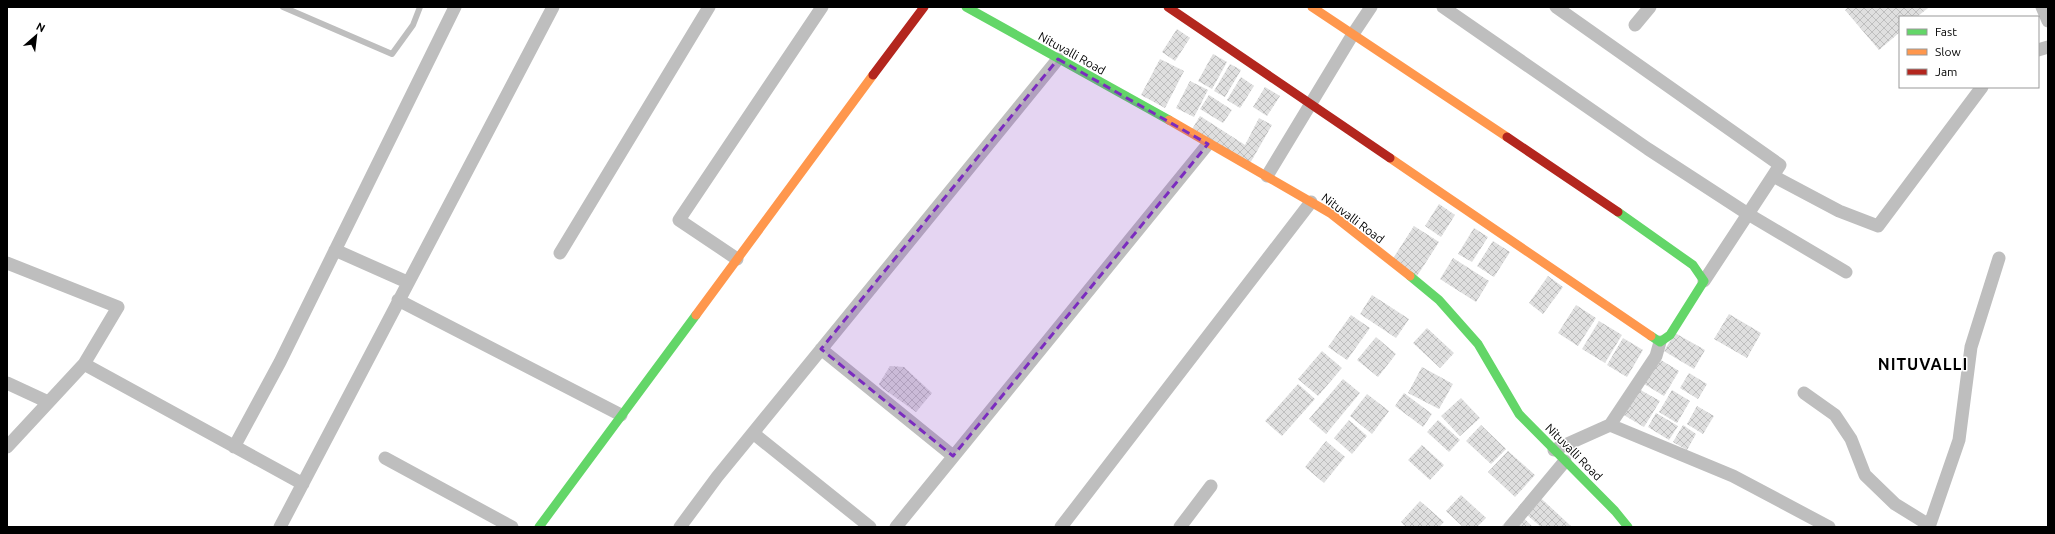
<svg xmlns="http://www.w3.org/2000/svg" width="2055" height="534" font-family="Ubuntu,sans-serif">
	<defs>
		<pattern id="building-cross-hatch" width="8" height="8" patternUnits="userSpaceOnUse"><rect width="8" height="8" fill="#dfdfdf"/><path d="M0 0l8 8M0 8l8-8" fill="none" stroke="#bebebe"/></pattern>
	</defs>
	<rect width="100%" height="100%" fill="#fff"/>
	<path fill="url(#building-cross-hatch)" d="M1848 7H1929L1917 17H1900V32L1879 50 1845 10Z
		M1177 29 1190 38 1175 61 1162 52Z
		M1213 54 1227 62 1212 89 1198 81Z
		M1160 59 1184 71 1165 108 1141 95Z
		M1230 64 1241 70 1225 97 1214 91Z
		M1241 77 1254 86 1240 108 1227 100Z
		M1190 81 1208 90 1194 117 1176 108Z
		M1265 87 1280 96 1267 116 1253 107Z
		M1209 95 1232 110 1223 123 1200 109Z
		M1200 116 1245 145 1259 118 1272 125 1249 165 1191 131Z
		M1439 204 1455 215 1441 237 1425 226Z
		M1414 226 1439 242 1417 276 1392 260Z
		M1474 228 1488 237 1472 262 1458 254Z
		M1493 241 1510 252 1494 277 1477 266Z
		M1453 258 1489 281 1476 302 1440 279Z
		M1548 276 1563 287 1543 314 1529 303Z
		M1372 295 1409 319 1396 338 1360 314Z
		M1576 305 1596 318 1578 346 1558 333Z
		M1729 314 1761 333 1747 358 1714 339Z
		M1351 315 1370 328 1347 360 1328 347Z
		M1599 321 1622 335 1605 363 1582 349Z
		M1427 328 1454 353 1440 368 1413 343Z
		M1675 333 1705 350 1694 369 1664 351Z
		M1376 337 1396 354 1378 377 1357 360Z
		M1623 338 1643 350 1627 377 1607 365Z
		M1322 351 1342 368 1318 396 1298 379Z
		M1656 357 1679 371 1664 396 1641 382Z
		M890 366 904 367 932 393 916 412 881 387 879 384Z
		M1422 367 1453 384 1439 409 1408 393Z
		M1689 373 1707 384 1698 399 1680 388Z
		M1343 379 1360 393 1326 434 1309 419Z
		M1298 384 1315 399 1282 436 1265 421Z
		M1637 388 1660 401 1644 427 1622 414Z
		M1672 390 1690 401 1677 423 1659 412Z
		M1404 393 1432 414 1423 427 1395 406Z
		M1367 394 1389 411 1372 434 1350 416Z
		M1461 398 1480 418 1460 436 1441 416Z
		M1697 406 1714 416 1703 434 1687 424Z
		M1656 413 1678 426 1669 440 1648 427Z
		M1349 420 1367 436 1352 454 1334 438Z
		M1438 420 1460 440 1449 452 1427 432Z
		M1481 425 1506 449 1491 464 1466 441Z
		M1683 425 1696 434 1687 450 1673 442Z
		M1326 441 1345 457 1324 483 1305 467Z
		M1422 445 1444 465 1430 480 1408 460Z
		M1508 451 1535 475 1515 497 1488 472Z
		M1533 491 1572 527H1541L1518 507Z
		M1461 495 1486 518 1477 527H1463L1446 511Z
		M1420 501 1444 522 1439 527H1406L1401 522Z
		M1516 511 1533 527H1501Z"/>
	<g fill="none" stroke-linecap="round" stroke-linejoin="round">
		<path stroke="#bebebe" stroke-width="6" d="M283 7 392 54 413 25 420 7"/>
		<path stroke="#bebebe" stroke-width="13" d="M1443 7 1648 149 1748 214 1704 281
			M1556 7 1780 165 1748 214 1846 272
			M2042 7 2048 21
			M1635 25 1650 7
			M2038 50 2048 47
			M1267 176 1353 34 1371 7
			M1773 176 1839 211 1878 226 1982 87
			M335 250 407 282
			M560 253 709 7
			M737 259 679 220 822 7
			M7 263 118 307 84 364 7 447
			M398 300 621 415
			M821 349 953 456
			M84 364 303 484
			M7 383 48 402
			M1804 393 1835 415 1851 439 1865 475 1895 504 1929 525
			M1610 425 1733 476 1829 527
			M753 433 870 527
			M234 447 280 362 455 7
			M1554 450 1610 425 1656 356 1660 342
			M385 458 512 527
			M280 527 553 7
			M680 527 717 477 1058 59
			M896 527 1208 144
			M1061 527 1311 202
			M1180 527 1211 486
			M1510 527 1565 461
			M1929 527 1959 440 1971 347 1999 258"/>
		<path stroke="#63d668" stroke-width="9" d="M966 7 1169 120
			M1618 212 1693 265 1704 281 1670 335 1660 342 1651 336
			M1410 276 1439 300 1478 344 1519 414 1615 511 1628 527
			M539 527 696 315"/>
		<path stroke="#ff974d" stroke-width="9" d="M1312 7 1507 137
			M1169 120 1330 213 1410 276
			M1390 158 1651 336
			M696 315 873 75"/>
		<path stroke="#b3261e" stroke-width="9" d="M1168 7 1390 158
			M873 75 924 7
			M1507 137 1618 212"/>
	</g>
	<path fill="#7b2cbf" fill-opacity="0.2" stroke="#7b2cbf" stroke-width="3" stroke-dasharray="8 5" stroke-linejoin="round" d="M1058 59 1208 144 953 456 821 349Z"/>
	<g text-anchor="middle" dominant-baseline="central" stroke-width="3" stroke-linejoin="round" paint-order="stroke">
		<g font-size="12" fill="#000" stroke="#fff">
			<text transform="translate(1072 53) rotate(29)">Nituvalli Road</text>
			<text transform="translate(1353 218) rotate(37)">Nituvalli Road</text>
			<text transform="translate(1574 452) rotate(45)">Nituvalli Road</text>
		</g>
		<g font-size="16" font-weight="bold" letter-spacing="1" fill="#000" stroke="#fff">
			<text x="1923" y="364">NITUVALLI</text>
		</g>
	</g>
	<rect width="2055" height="534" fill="none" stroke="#000000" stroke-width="16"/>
	<rect x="1899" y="16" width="140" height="72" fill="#ffffff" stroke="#999999"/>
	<rect x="1907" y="29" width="20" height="6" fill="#63d668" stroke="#999999"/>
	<text x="1935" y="36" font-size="12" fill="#000000">Fast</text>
	<rect x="1907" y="49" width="20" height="6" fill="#ff974d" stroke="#999999"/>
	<text x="1935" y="56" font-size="12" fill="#000000">Slow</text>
	<rect x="1907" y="69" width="20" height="6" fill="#b3261e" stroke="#999999"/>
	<text x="1935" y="76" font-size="12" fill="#000000">Jam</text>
	<g transform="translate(36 36) rotate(28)" stroke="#ffffff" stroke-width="3" paint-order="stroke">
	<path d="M0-3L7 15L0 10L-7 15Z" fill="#000000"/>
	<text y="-6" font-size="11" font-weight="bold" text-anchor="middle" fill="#000000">N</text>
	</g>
</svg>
